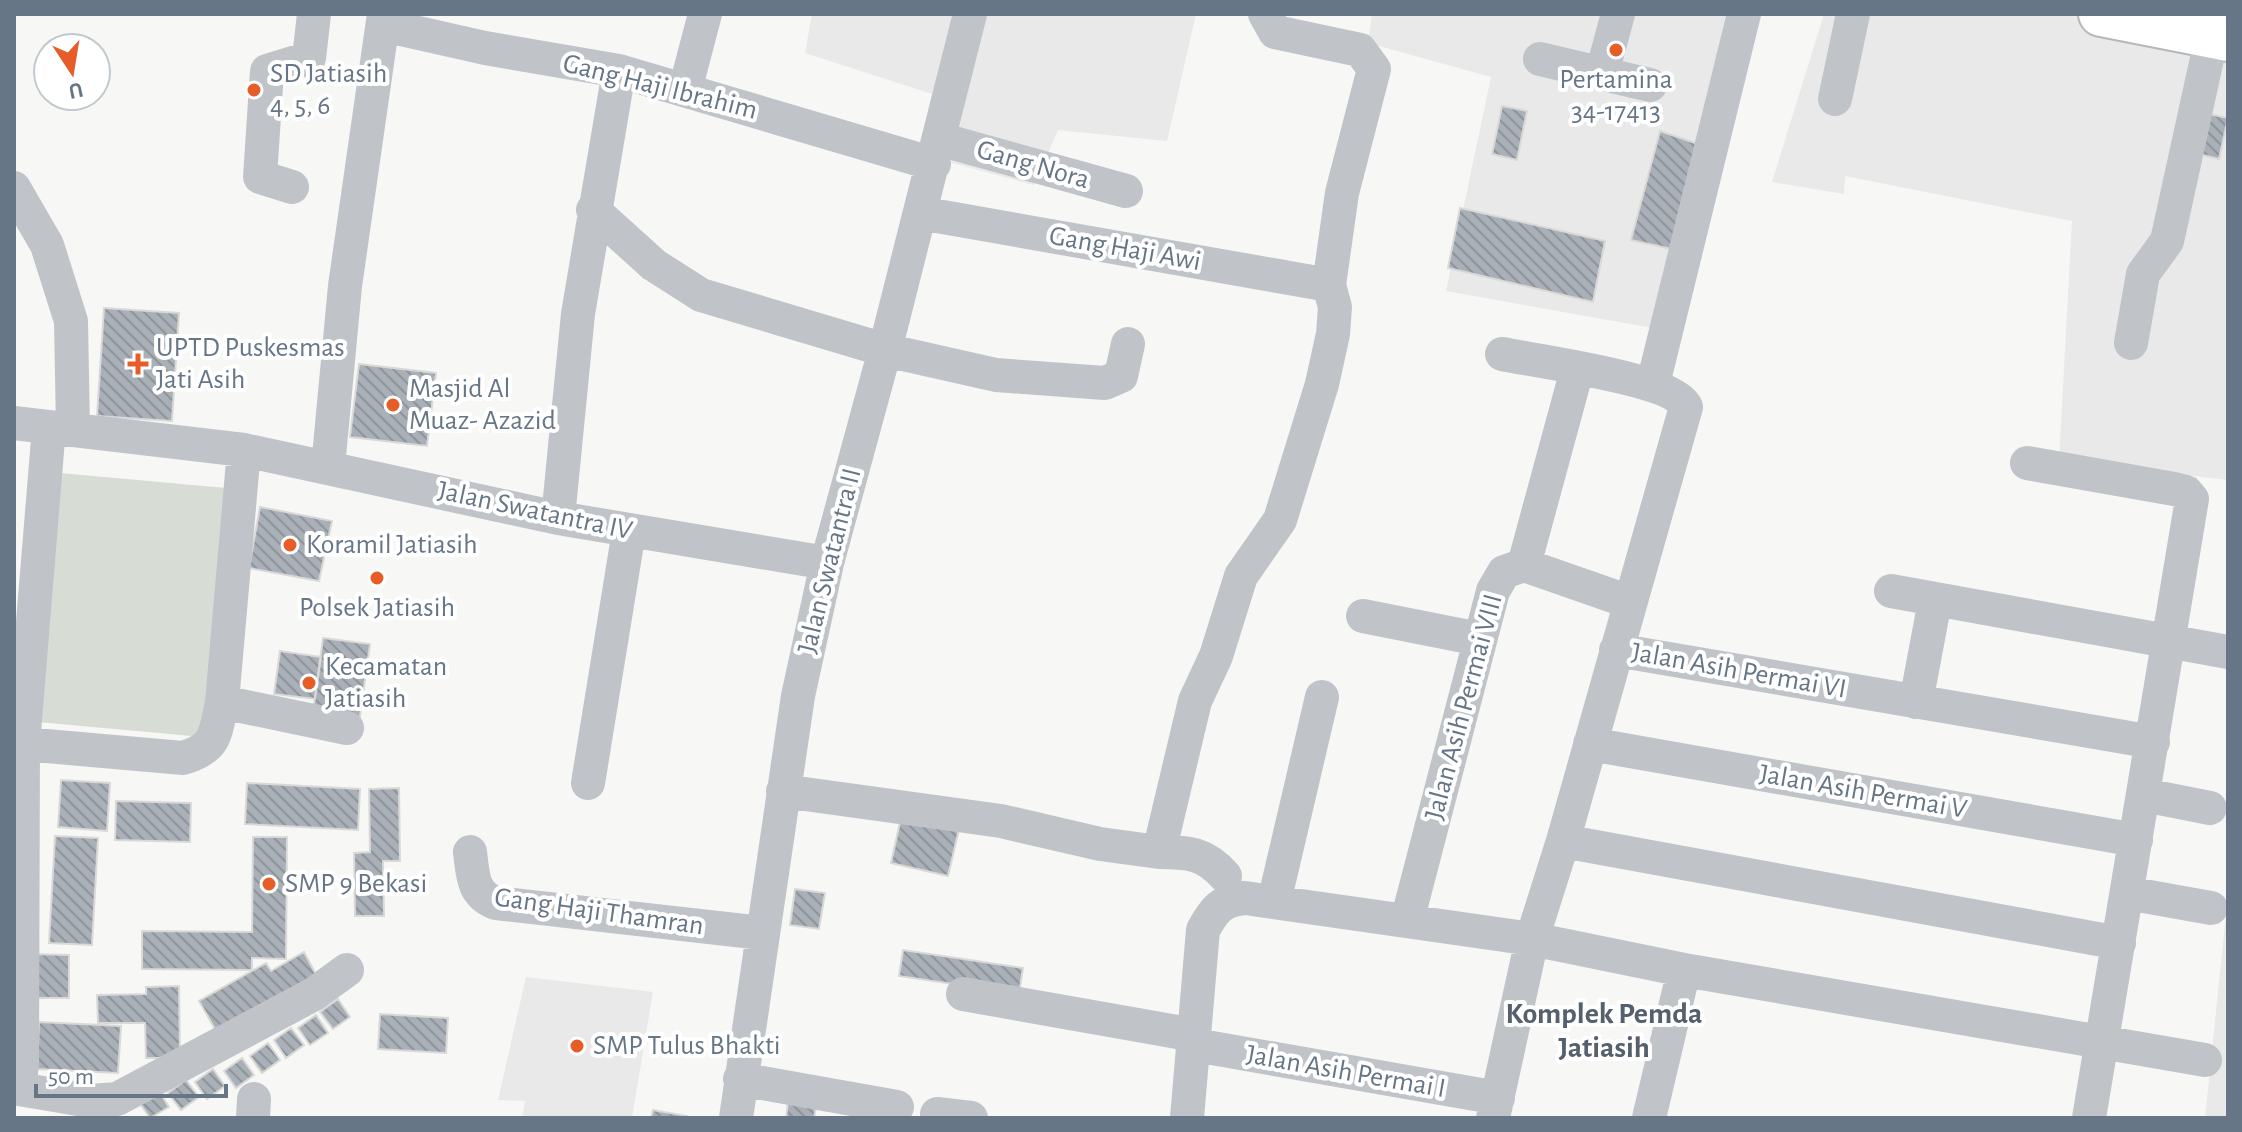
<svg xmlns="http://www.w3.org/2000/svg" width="2242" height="1132" font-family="'Alegreya Sans',sans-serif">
	<defs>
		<pattern id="building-back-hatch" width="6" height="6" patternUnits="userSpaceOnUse" patternTransform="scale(2)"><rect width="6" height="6" fill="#a9b0b7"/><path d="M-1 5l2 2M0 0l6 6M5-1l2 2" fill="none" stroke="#8d949a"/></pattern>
	</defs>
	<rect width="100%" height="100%" fill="#f7f8f5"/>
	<path fill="#e8e9e8" d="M812 14H1196L1167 141 1058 130 1034 185 919 154 932 94 805 53Z
		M1372 14H1746L1658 329 1446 291 1491 77 1368 43Z
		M1824 14H2228V480L2059 460 2072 221 1845 176 1844 194 1772 182Z
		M2228 895V1118H2205Z
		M526 977 653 992 632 1118H522L525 1101 498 1100Z"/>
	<path fill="#d7ddd4" d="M60 473 226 488 203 737 37 722Z"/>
	<path fill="url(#building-back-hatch)" stroke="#d9d9d7" stroke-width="2" d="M1502 106 1527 111 1517 160 1492 154Z
		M2199 112 2228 118 2219 159 2190 152Z
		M1660 131 1704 146 1676 250 1631 240Z
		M1460 208 1605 241 1593 302 1448 268Z
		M104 308 179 313 172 421 97 416Z
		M359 364 436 373 427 446 350 437Z
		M260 507 332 521 319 581 249 568Z
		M323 638 370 644 359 724 312 718Z
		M280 651 321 657 315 699 274 694Z
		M61 780 110 783 107 831 58 827Z
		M247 783 360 789 358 830 245 824Z
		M399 788 400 861H383L384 916H355L354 853 370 852 369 789Z
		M116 801 191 803 190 842 115 840Z
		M902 813 960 825 948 876 891 863Z
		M55 836 98 838 92 945 49 943Z
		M253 837H287L286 959 252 958V970L142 969V931L252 932Z
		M795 889 825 893 819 929 790 925Z
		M903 950 1023 968 1019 994 899 976Z
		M304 952 320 982 220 1038 199 1001 266 963 271 971Z
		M29 954 69 955V998H29Z
		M179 986 180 1058H146L145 1023H98L97 995 146 994V987Z
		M338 999 350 1017 333 1029 320 1012Z
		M380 1014 448 1018 446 1053 378 1049Z
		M316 1015 328 1033 310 1045 298 1028Z
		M39 1022 121 1026 118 1073 37 1069Z
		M291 1028 304 1045 286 1058 274 1040Z
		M268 1043 280 1060 262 1073 250 1056Z
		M242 1058 254 1075 236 1088 224 1071Z
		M213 1069 225 1086 207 1099 195 1082Z
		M186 1080 199 1097 181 1110 168 1093Z
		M157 1089 169 1107 150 1118 139 1102Z
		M788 1102 816 1107 814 1118H786Z
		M653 1110 687 1116V1118H651Z"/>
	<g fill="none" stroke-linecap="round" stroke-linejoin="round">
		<g stroke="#b4b8bd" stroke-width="48">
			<path id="major" d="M2101 14 2228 39"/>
		</g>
		<path stroke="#c0c4c9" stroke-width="34" d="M383 25 485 48 619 71 934 164
			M1540 59 1650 85
			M1602 73 1618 14
			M685 90 705 14
			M1835 99 1853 14
			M939 139 1126 191
			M292 187 260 177 267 71 309 58 314 14
			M14 188 47 245 71 321 73 429
			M593 210 654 265 701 295 885 350 996 375 1105 383 1121 376 1128 344
			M920 213 1329 285
			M2131 343 2143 274 2167 241 2212 36
			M1653 384 1744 14
			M14 423 244 450 558 518 827 563
			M2027 463 2174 489 2186 492 2192 499 2089 1118
			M328 467 345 286 384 14
			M558 518 578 314 619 71
			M1524 565 1630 602
			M1891 591 2228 652
			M1363 616 1479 639
			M1616 650 2153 742
			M222 702 347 728
			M1916 702 1935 601
			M23 744 183 758C217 748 215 734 222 702L244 450
			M1590 744 2136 840
			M588 783 629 531
			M783 791 1001 821 1100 844 1159 852 1195 701 1216 656 1241 576 1280 520 1322 384 1333 334 1335 307 1329 285 1342 193 1374 69 1360 50 1275 32 1265 14
			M2144 795 2210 808
			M1563 841 2119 943
			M470 852C473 875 472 894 496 903L762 933
			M1159 852C1188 852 1205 853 1225 876
			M2127 893 2211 908
			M1274 902 1322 697
			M1407 921 1493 591 1504 572 1524 565 1577 370
			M963 994 1183 1033 1195 1045 1498 1098
			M740 1079 897 1107
			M14 1087 19 1089 22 1064 23 744 49 427
			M19 1089 90 1101 117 1099 314 994 347 970
			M937 1114 971 1118
			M253 1118 254 1099
			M736 1118 798 696 827 563 885 350 970 14
			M1187 1118 1203 930C1214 910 1221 900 1245 898L1532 939 1684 970 2205 1060
			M1493 1118 1532 939 1563 841 1686 407C1674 379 1536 361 1502 354
			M1649 1118 1684 970"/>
		<use href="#major" stroke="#fff" stroke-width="44"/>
	</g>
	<g fill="#e65d27" stroke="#fff" stroke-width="3">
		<circle cx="1616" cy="50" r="8"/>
		<circle cx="254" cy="90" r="8"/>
		<path d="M134 352h8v8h8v8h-8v8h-8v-8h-8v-8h8z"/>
		<circle cx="393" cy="405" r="8"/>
		<circle cx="290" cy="545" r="8"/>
		<circle cx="377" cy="578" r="8"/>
		<circle cx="309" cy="683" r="8"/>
		<circle cx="269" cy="884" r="8"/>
		<circle cx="577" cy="1046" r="8"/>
	</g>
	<g text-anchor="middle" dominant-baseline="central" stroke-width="8" stroke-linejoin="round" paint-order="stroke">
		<g font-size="28" fill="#667686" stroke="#fff" text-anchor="start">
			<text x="270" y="74">SD Jatiasih<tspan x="270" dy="32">4, 5, 6</tspan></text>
			<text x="1616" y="80" text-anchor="middle">Pertamina<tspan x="1616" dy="32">34-17413</tspan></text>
			<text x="156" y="348">UPTD Puskesmas<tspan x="156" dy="32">Jati Asih</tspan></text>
			<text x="409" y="389">Masjid Al<tspan x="409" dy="32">Muaz- Azazid</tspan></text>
			<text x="306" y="545">Koramil Jatiasih</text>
			<text x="377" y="608" text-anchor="middle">Polsek Jatiasih</text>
			<text x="325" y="667">Kecamatan<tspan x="325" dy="32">Jatiasih</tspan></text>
			<text x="285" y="884">SMP 9 Bekasi</text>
			<text x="593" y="1046">SMP Tulus Bhakti</text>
		</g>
		<g font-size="28" fill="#667686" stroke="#fff">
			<text transform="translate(660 87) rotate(14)">Gang Haji Ibrahim</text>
			<text transform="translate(1033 165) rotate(16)">Gang Nora</text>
			<text transform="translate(1125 249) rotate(10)">Gang Haji Awi</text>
			<text transform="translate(535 511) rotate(12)">Jalan Swatantra IV</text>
			<text transform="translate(830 561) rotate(-76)">Jalan Swatantra II</text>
			<text transform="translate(1739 671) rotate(10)">Jalan Asih Permai VI</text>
			<text transform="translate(1464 707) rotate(-75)">Jalan Asih Permai VIII</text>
			<text transform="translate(1863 792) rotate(10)">Jalan Asih Permai V</text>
			<text transform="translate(599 912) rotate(8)">Gang Haji Thamran</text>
			<text transform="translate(1346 1072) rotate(10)">Jalan Asih Permai I</text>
		</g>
		<g font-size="30" font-weight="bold" fill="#54606b" stroke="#fff">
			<text x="1604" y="1014">Komplek Pemda<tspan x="1604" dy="34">Jatiasih</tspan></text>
		</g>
	</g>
	<rect width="2242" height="1132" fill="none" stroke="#667686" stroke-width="32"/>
	<g transform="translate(72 72) rotate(168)"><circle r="38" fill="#ffffff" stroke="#c2c8cf" stroke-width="2"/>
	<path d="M0-6L14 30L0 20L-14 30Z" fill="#e65d27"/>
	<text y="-12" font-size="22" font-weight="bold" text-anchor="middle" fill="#667686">U</text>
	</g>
	<path d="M36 1084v12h190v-12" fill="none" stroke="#667686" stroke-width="4"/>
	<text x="48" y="1084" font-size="24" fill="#667686" stroke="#ffffff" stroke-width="6" paint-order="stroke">50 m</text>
</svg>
